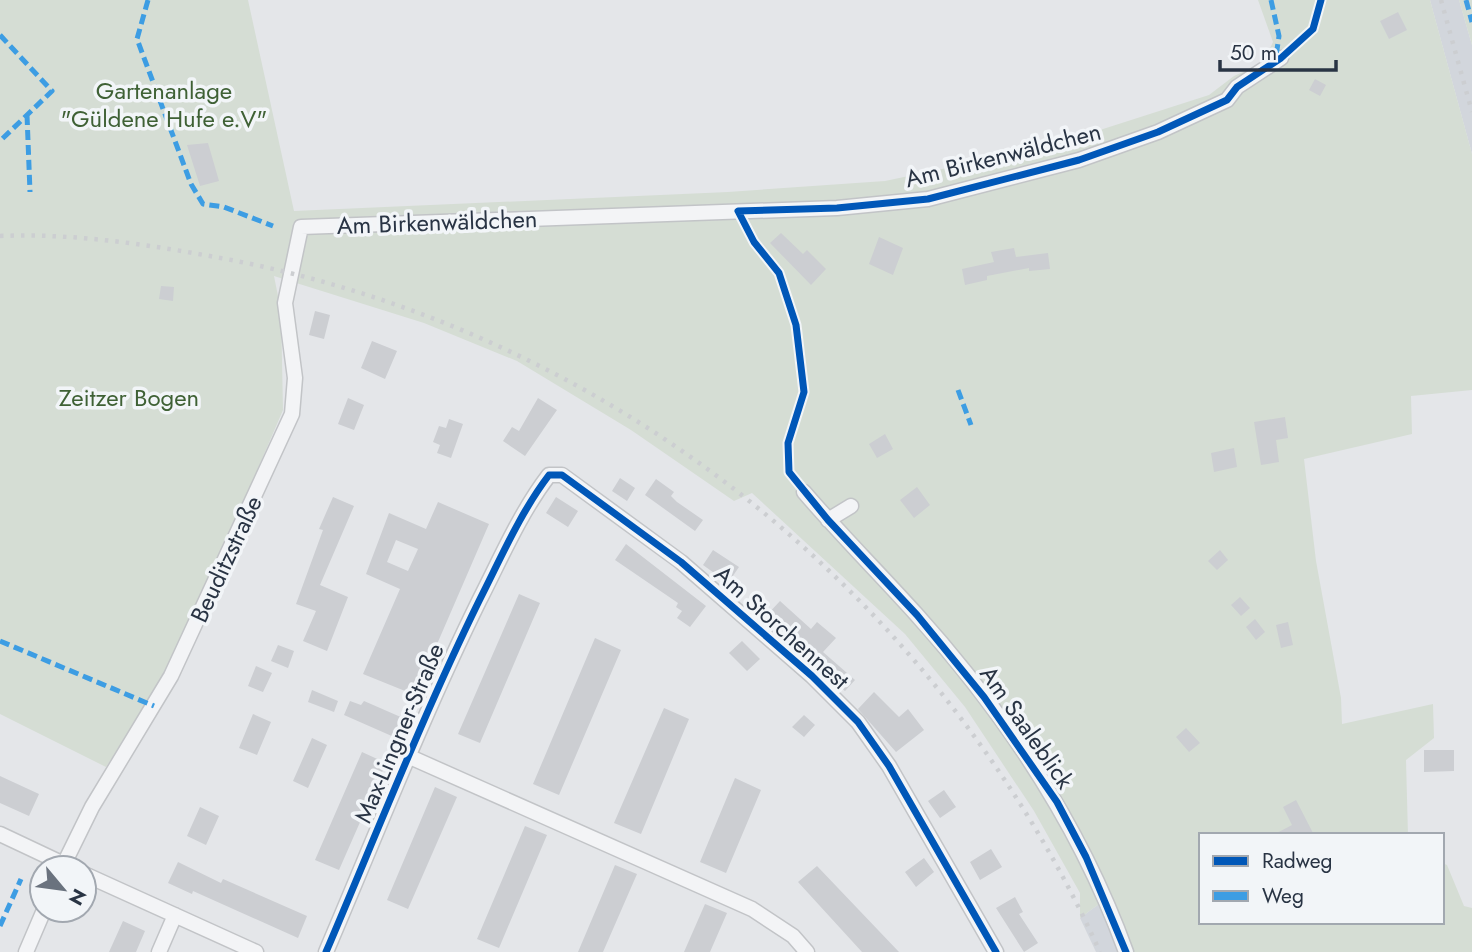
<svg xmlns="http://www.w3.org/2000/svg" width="1472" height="952" font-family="Jost,sans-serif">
	<rect width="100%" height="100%" fill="#e4e6e9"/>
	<path fill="#d2d6dc" d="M1430 0H1459L1472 45V154Z
		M1099 904 1108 923 1119 952H1096L1080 918Z"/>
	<path fill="#d5ddd4" d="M0 0H248L294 211 728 192 885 181 1047 147 1209 95 1234 76 1263 63 1273 42 1258 0H1430L1472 154V390L1411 396 1412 434 1304 459 1316 561 1341 698 1342 724 1433 704 1434 738 1406 760 1408 835H1201V922H1442V863L1447 865 1464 906 1472 908V952H1119L1099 904 1080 918V893L1034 811 965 707 905 634 752 493 734 501 631 430 517 361 424 323 274 276 281 311 283 410 221 555 150 704 106 767 0 714Z
		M1459 0H1472V45Z"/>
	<path fill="#ccced2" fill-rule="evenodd" d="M1398 12 1407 30 1389 39 1380 21Z
		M1315 79 1326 85 1320 96 1309 90Z
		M208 143 219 181 200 186 187 145Z
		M781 233 803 254 807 250 826 269 811 285 770 243Z
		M879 237 903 248 893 275 869 264Z
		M1014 248 1016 257 1048 253 1050 269 1029 271V268L987 276V280L965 285 962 269 994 262 991 252Z
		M161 286 174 287 173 301 159 299Z
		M315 311 330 315 324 339 309 335Z
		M372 341 397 351 385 379 361 368Z
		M348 398 364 405 354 430 338 424Z
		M538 398 557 410 525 456 503 441 512 427 519 431Z
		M1285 417 1288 438 1276 440 1279 462 1261 465 1254 422Z
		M449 419 463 424 451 458 437 453 440 445 433 442 439 426 446 428Z
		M885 434 893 449 877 458 869 444Z
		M1234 448 1237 467 1214 472 1211 453Z
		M620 478 635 488 627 501 612 491Z
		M656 479 674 492 671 496 677 502 703 520 695 531 645 495Z
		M917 487 930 505 914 518 900 500Z
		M333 497 354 506 320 585 348 597 327 651 303 641 316 611 296 604 323 530 319 529Z
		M556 497 578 511 568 527 546 513Z
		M438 502 489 524 415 695 363 674 400 589 366 574 389 513 426 529ZM396 540 418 549 408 571 387 562Z
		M626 544 706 606 690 627 677 618 682 611 676 607 678 603 615 560Z
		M713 550 739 567 728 583 703 565Z
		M1220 550 1228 560 1217 570 1208 561Z
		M519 594 540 603 480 743 458 734Z
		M1240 597 1250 608 1241 616 1231 605Z
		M780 601 811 629 817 622 836 638 823 652 855 680 845 691 794 647 797 644 766 616Z
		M1255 619 1265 632 1256 640 1246 627Z
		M1288 622 1293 645 1281 648 1276 625Z
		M595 638 621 650 559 795 533 784Z
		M742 641 760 659 747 671 729 653Z
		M278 645 294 651 288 668 271 661Z
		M256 666 272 673 263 692 248 686Z
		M312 690 338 701 334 712 308 702Z
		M874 692 899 717 908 709 924 730 896 752 858 709Z
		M350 701 361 705 364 701 403 718 394 737 344 715Z
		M664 708 689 719 641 834 614 823Z
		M253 714 271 722 257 755 239 748Z
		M804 715 815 725 804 737 792 727Z
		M1186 728 1200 743 1189 752 1176 737Z
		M312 738 327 745 308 788 293 781Z
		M1424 750H1454V771L1424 772Z
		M362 752 386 763 339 870 315 860Z
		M0 776 39 794 29 816 0 803Z
		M735 778 761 790 726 873 700 862Z
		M435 787 457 797 408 909 387 900Z
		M944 790 956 807 940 818 928 801Z
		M1296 800 1314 835H1273L1292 825 1283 807Z
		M200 807 219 816 206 845 187 836Z
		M525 826 547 835 499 948 477 939Z
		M991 849 1002 867 980 880 970 862Z
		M924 858 934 872 916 887 905 872Z
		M178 862 221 883 223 879 307 916 298 938 193 891 192 894 168 883Z
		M615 865 637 874 603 952H578Z
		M817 866 899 952H862L798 882Z
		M1015 897 1023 912 1019 914 1038 943 1024 952 996 908Z
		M705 904 727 913 710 952H684Z
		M123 921 145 931 136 952H109Z"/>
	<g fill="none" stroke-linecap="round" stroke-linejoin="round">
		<g stroke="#c2c4c7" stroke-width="17">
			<path id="minor" d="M804 492C840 534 879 573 916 614 1005 713 1081 827 1126 952
				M828 520 851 506
				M410 757 752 909 793 936 807 952
				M0 834 72 868
				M62 868 92 807 171 676 292 414 295 378 285 303 301 227 837 208 928 199 1079 160 1158 132 1227 100 1237 87 1281 58
				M84 874 256 952
				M26 952 44 910
				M159 952 175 915
				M326 952C376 835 423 715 479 601 501 558 520 513 549 475H562L681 562 812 676 858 722 889 766 996 952"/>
		</g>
		<use href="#minor" stroke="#f3f4f6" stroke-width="14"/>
		<path stroke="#ccced1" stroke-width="4.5" stroke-dasharray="3.5 7" stroke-linecap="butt" d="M1441 0 1472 112
			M0 236C71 233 145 244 215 257 605 327 937 592 1100 952"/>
		<path stroke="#3d9de3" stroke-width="5" stroke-dasharray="10 5" stroke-linecap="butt" d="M148 0 137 39 191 184 203 204 224 207 273 226
			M1271 0 1279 36 1275 63
			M1466 0 1472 22
			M0 35 52 91 0 141
			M27 115 30 192
			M958 390 971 425
			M0 641 154 706
			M0 926 21 879"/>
		<g stroke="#f2f5f8" stroke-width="11">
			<path id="cycleway" d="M326 952C376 835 423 715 479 601 501 558 520 513 549 475H562L681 562 812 676 858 722 889 766 996 952
				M1126 952 1086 857 1057 802 984 697 917 615 828 520 789 472 788 443 804 392 796 325 779 273 754 242 738 211 837 208 928 199 1079 160 1158 132 1227 100 1237 87 1281 58 1313 29 1321 0"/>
		</g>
		<use href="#cycleway" stroke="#0057b8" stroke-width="7"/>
	</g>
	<g text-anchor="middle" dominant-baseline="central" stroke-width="7" stroke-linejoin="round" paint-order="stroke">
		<g font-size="24" fill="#3f6135" stroke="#f2f5f8">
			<text x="164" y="90">Gartenanlage<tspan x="164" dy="28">"Güldene Hufe e.V"</tspan></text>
			<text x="129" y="397">Zeitzer Bogen</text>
		</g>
		<g font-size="24" fill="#293444" stroke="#f2f5f8">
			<text transform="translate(1003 155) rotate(-14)">Am Birkenwäldchen</text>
			<text transform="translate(437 222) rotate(-2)">Am Birkenwäldchen</text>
			<text transform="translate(226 559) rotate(-65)">Beuditzstraße</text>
			<text transform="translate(782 627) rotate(42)">Am Storchennest</text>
			<text transform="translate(1027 727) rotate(55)">Am Saaleblick</text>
			<text transform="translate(399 733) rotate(-67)">Max-Lingner-Straße</text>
		</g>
	</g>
	<rect x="1199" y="833" width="245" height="91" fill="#f2f5f8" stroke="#a2a8b0" stroke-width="2"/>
	<rect x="1213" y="856" width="35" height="10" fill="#0057b8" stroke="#a2a8b0" stroke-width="2"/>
	<text x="1262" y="868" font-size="21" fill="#293444">Radweg</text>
	<rect x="1213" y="891" width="35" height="10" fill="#3d9de3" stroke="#a2a8b0" stroke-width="2"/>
	<text x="1262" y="903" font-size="21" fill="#293444">Weg</text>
	<g transform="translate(63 889) rotate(119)"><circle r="33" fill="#f2f5f8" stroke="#a2a8b0" stroke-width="2"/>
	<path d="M0-5L12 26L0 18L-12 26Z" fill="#6a727e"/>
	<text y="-10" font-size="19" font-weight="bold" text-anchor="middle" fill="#293444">N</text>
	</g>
	<path d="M1220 60v10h116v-10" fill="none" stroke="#293444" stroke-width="3.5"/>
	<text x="1230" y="60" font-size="21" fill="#293444" stroke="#f2f5f8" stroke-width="5" paint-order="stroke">50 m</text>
</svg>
